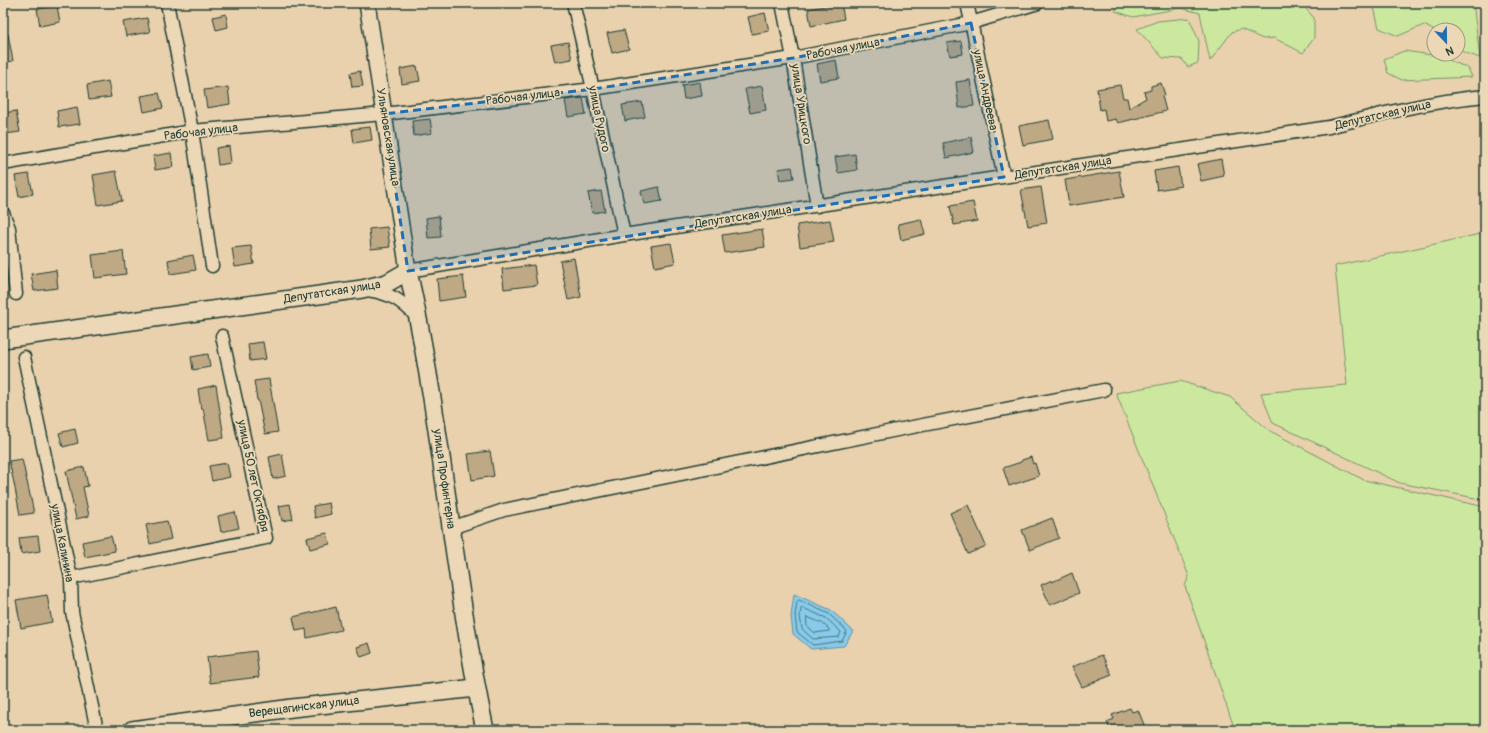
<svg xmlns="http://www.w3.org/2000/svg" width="1488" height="733" font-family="Pangolin,sans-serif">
	<rect width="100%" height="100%" fill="#ead1ad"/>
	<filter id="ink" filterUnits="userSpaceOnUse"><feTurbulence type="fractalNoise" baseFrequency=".025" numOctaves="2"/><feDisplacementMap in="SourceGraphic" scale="8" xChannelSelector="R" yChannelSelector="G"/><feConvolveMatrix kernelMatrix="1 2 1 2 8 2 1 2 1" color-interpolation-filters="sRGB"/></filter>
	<g filter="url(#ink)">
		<path fill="#cce89f" stroke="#76926a" d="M1121 3H1301L1314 18V38L1303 53 1274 38 1263 39 1241 29 1232 32 1210 61 1200 13 1181 8 1133 17 1115 11Z
			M1373 3H1473L1480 58 1458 50V30H1434V46H1432L1433 30 1424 25 1398 36 1379 28Z
			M1189 18 1199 41 1198 63 1188 67 1182 59 1163 58 1137 29 1158 21Z
			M1404 51 1439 56 1468 68 1472 77 1402 80 1388 73 1384 59Z
			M1485 233V500L1400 483 1273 423 1261 393 1347 385 1335 266Z
			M1180 381 1230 397 1270 431 1364 480 1485 507V730H1235L1185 586 1189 576 1116 393Z"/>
		<path fill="#88cae9" stroke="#5e92a1" d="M794 594 831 610 853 631 844 646 811 649 793 634 791 616Z"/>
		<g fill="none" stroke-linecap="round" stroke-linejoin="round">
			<path stroke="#49757c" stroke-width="1" d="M799 600 829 614 847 631 842 641 813 645 797 632 795 616 797 602Z
				M803 608 826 618 841 632 839 637 813 639 802 629 800 616 801 609Z
				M807 617 822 623 829 629V631L815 633 807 626Z"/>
		</g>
		<path fill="#bea984" stroke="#1f3d34" d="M841 3 844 19 811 26 808 9Z
			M57 6 60 22 40 26 37 9Z
			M765 13 769 31 752 34 748 17Z
			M226 14 228 27 216 30 213 17Z
			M147 18 150 32 126 36 123 22Z
			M624 30 629 49 612 53 607 33Z
			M3 34H8L13 61 3 63Z
			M961 41 963 54 950 56 947 43Z
			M568 42 572 59 555 62 551 45Z
			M836 60 839 78 820 81 817 64Z
			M417 66 420 81 402 84 400 69Z
			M360 71 363 86 352 87 350 73Z
			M970 80 974 106 959 108 956 82Z
			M108 81 111 97 89 100 87 85Z
			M700 82 702 96 684 99 682 85Z
			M1161 83 1165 95 1162 96 1166 111 1118 123 1116 119 1106 121 1104 109 1100 110 1097 89 1120 85 1123 98H1127L1129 108 1146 98 1144 92 1151 90V86Z
			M762 86 766 110 750 113 745 89Z
			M228 87 230 104 207 108 204 90Z
			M159 93 163 108 144 112 141 96Z
			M583 98 586 114 568 117 565 100Z
			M642 102 645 117 625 121 622 105Z
			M77 107 80 124 59 127 57 111Z
			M16 111 20 132 5 134 3 113Z
			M430 119 432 133 414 136 412 121Z
			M1049 120 1053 139 1023 145 1019 126Z
			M370 127 372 140 354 143 352 129Z
			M971 137 974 152 946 158 943 143Z
			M229 146 231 163 218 165 216 148Z
			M171 153 173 167 155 170 153 156Z
			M855 154 857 170 838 173 835 157Z
			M1221 159 1224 176 1201 181 1197 164Z
			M792 167 794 178 780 180 778 169Z
			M1178 167 1181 186 1157 190 1154 171Z
			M116 171 122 201 98 205 93 175Z
			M1119 171 1124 197 1069 206 1065 180Z
			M29 174 33 194 19 197 15 176Z
			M659 187 662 201 644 204 641 191Z
			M1041 187 1047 223 1028 226 1021 190Z
			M601 191 605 211 592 213 588 193Z
			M973 202 977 221 954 225 950 206Z
			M439 216 441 237 428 238 426 218Z
			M921 219 925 234 901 240 898 224Z
			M830 220 834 242 800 247 797 225Z
			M387 227 390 247 371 249 369 229Z
			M762 229 765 247 725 253 722 235Z
			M671 243 675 263 655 267 651 246Z
			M251 246 254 264 235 267 232 248Z
			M123 251 126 274 95 278 92 255Z
			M193 255 196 270 170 274 168 260Z
			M574 258 581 297 568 300 560 261Z
			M534 265 537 285 504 289 502 269Z
			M56 270 58 288 34 291 31 274Z
			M463 276 466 297 439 301 437 279Z
			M263 342 266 359 250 361 248 344Z
			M208 354 210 367 193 370 191 357Z
			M269 379 278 432 265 434 258 400H257L254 381Z
			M216 385 224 438 209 440 203 408 201 409 198 389Z
			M75 429 78 443 63 447 59 433Z
			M490 451 494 476 472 480 468 454Z
			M282 454 286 476 273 479 269 457Z
			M1031 457 1033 464 1035 463 1039 476 1009 486 1003 468 1021 462 1022 460Z
			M22 459 34 513 20 515 14 483 9 461Z
			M227 463 230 477 212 481 209 466Z
			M84 467 88 486 83 487 89 516 76 519 66 471Z
			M329 503 331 514 315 518 313 506Z
			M290 504 293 519 282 521 279 506Z
			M968 505 986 546 968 554 950 513Z
			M235 512 239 528 221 532 218 516Z
			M1052 518 1059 538 1030 550 1022 530Z
			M167 521 171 539 150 544 146 525Z
			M327 533 330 544 310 549 307 538Z
			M38 536 40 551 21 554 19 538Z
			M111 536 115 551 85 557 82 542Z
			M1072 573 1079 593 1050 605 1041 585 1052 580V582Z
			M47 595 52 622 21 628 16 600Z
			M336 607 341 630 307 638 306 629 296 631 293 617Z
			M369 643 372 653 361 657 357 647Z
			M256 651 259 677 210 683 207 657Z
			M1102 655 1112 675 1082 687 1072 667Z
			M1130 708 1132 712 1138 710 1145 727 1138 730H1110L1107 722 1114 719 1112 715Z"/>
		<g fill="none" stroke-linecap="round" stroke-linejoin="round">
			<g stroke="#1f3d34" stroke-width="15">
				<path id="minor" d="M167 3 192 131 212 266
					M573 3 593 89 624 235
					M782 3 793 58 817 206
					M967 3 1004 177
					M3 164 192 131 384 114 593 89 793 58 971 23 1038 3
					M3 213 9 228 16 294
					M408 271 624 235 1329 127C1380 114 1432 101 1485 96
					M367 290C391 293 402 301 418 318
					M24 357 71 578 72 612 97 730
					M451 528 504 510 897 430 1104 390
					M71 578 266 538 222 336"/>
			</g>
			<g stroke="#1f3d34" stroke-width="18">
				<path id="tertiary" d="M367 3 408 271"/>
			</g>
			<g stroke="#1f3d34" stroke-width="20">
				<path id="secondary" d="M3 339 362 289 387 283 408 271C442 422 453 578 485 730
					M132 730 292 708 476 688"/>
			</g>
			<use href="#minor" stroke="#ecd7b6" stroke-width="12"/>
			<use href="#tertiary" stroke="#ecd7b6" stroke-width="15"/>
			<use href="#secondary" stroke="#ecd7b6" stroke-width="17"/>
		</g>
	</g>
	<path fill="#1f6fb2" fill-opacity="0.2" stroke="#1f6fb2" stroke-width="3" stroke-dasharray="8 5" stroke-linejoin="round" d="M971 23 1004 177 408 271 384 114 593 89 793 58Z"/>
	<g text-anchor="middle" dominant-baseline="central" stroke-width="3.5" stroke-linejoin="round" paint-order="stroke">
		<g font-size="12" fill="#1f3d34" stroke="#ecd7b6">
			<text transform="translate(843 49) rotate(-11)">Рабочая улица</text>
			<text transform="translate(985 90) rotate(78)">улица Андреева</text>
			<text transform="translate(523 97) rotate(-7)">Рабочая улица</text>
			<text transform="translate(801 104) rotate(81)">улица Урицкого</text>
			<text transform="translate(1383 115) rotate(-13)">Депутатская улица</text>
			<text transform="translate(599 119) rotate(78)">улица Рудого</text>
			<text transform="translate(201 132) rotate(-7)">Рабочая улица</text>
			<text transform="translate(388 137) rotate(81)">Ульяновская улица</text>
			<text transform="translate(1063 168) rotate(-9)">Депутатская улица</text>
			<text transform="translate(743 217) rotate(-9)">Депутатская улица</text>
			<text transform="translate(332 292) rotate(-9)">Депутатская улица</text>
			<text transform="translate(253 476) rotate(78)">улица 50 лет Октября</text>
			<text transform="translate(444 479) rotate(82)">улица Профинтерна</text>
			<text transform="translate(62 543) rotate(79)">улица Калинина</text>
			<text transform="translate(304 707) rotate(-7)">Верещагинская улица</text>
		</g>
	</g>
	<rect width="1488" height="733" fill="none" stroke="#ecd7b6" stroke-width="16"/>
	<rect x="8" y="8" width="1472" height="717" fill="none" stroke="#1f3d34" stroke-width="1.5" filter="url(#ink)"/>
	<g transform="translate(1446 42) rotate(158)"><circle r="19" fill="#ecd7b6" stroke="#9a9982"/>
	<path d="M0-3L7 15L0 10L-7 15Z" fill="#1f6fb2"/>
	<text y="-6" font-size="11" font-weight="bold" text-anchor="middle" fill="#1f3d34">N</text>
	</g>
</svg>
